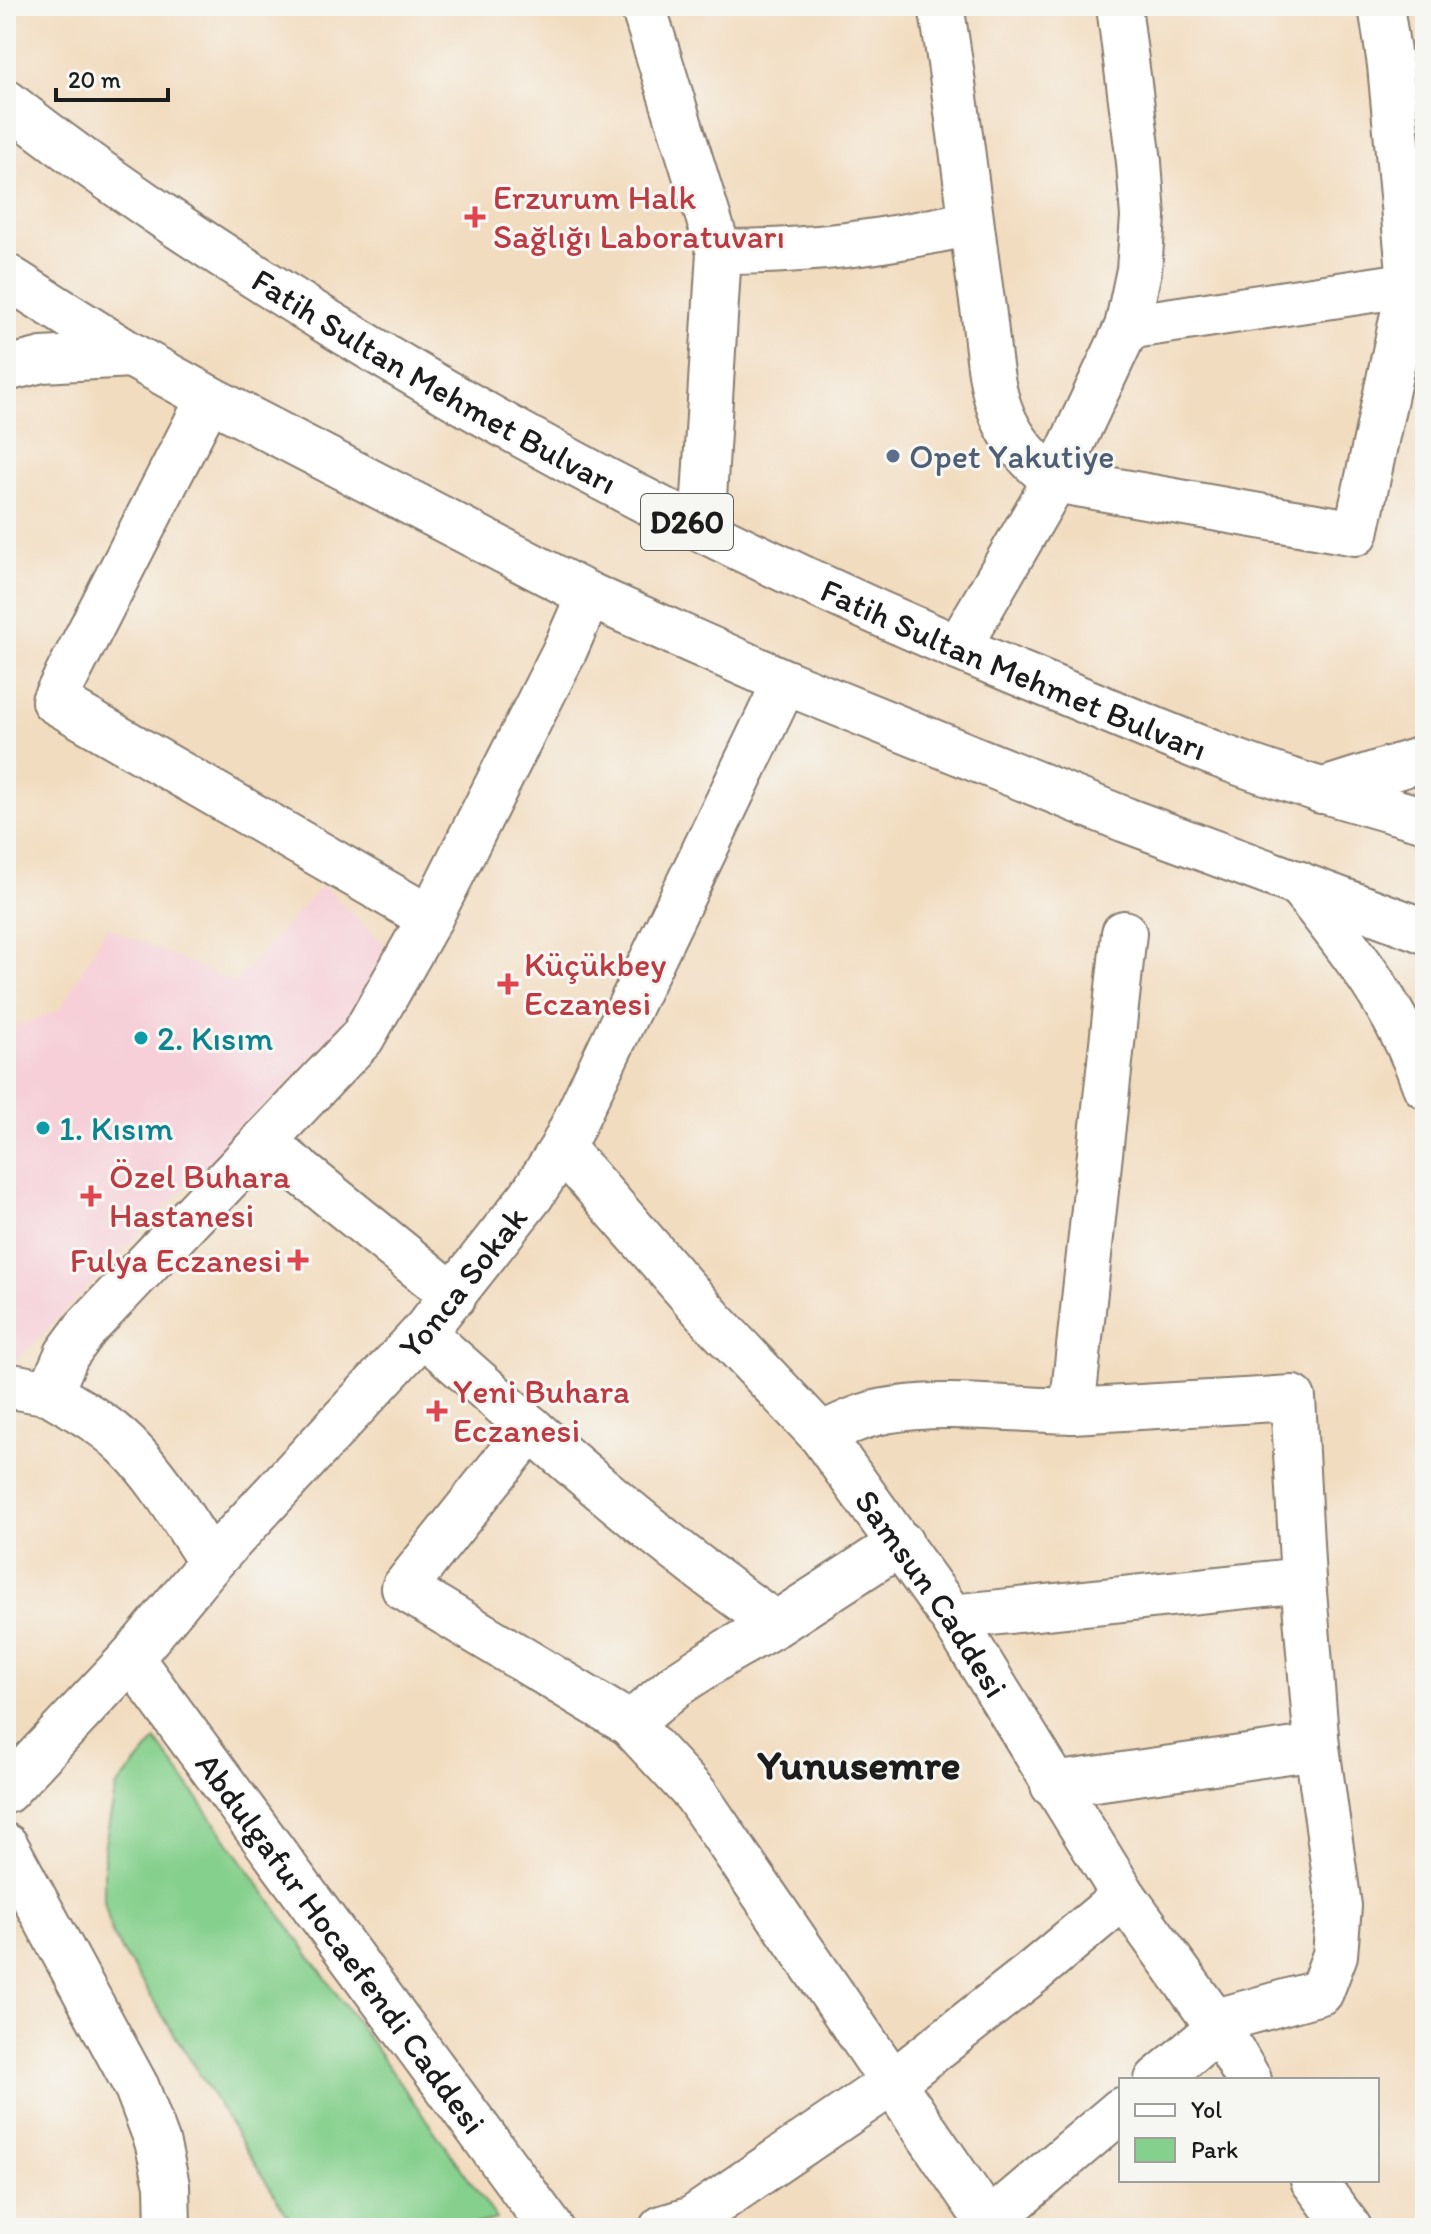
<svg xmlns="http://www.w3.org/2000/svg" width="1431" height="2234" font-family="Itim,sans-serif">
	<rect width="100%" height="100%" fill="#f6f6f2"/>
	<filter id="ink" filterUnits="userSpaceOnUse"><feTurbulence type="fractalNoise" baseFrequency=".0125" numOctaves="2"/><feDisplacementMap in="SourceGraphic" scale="16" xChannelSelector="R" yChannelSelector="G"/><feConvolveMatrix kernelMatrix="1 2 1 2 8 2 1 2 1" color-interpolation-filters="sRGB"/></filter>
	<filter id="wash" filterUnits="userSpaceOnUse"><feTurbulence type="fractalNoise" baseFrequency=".006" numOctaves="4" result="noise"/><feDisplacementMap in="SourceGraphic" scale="32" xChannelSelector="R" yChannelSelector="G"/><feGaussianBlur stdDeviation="1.8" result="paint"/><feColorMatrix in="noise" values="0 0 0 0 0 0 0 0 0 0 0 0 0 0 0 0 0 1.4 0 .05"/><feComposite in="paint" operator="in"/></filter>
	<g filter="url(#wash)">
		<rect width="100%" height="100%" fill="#f2dcbf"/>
		<path fill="#f6cfd8" d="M322 885 404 963 12 1365 6 1361V1030L60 1010 107 927 235 983Z"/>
		<path fill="#86d08d" stroke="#517654" stroke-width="2" d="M156 1740 497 2219 459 2228H295L112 1934 104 1901V1848L116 1788Z"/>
	</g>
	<g filter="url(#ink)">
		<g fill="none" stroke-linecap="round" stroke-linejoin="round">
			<g stroke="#877c6e" stroke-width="48">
				<g id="street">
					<path d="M643 6 719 252 702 530"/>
					<path d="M941 6C958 104 968 203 982 301 988 338 988 381 1002 415 1013 442 1032 463 1055 480L1356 533 1410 282 1390 65 1381 6"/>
					<path d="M719 252C810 252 882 243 971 223"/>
					<path d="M1127 327 1425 282"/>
					<path d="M209 398 54 701 430 918 564 652 589 595"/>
					<path d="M958 648 1055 480 1127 327 1139 270 1143 217 1139 162 1119 6"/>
					<path d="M1298 883C1349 947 1398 1008 1425 1086"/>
					<path d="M1124 933 1072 1411 1293 1398 1303 1580 1317 1747 1339 1906 1335 1955 1321 1992 1213 2022"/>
					<path d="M263 1141 454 1296"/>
					<path id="s1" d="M562 1148 714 1322 821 1435 952 1617 1124 1896 1219 2028 1249 2080"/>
					<path d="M423 1333C537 1434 651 1537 776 1624"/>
					<path d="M6 1385 50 1393 67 1354 86 1328 362 1038 430 918"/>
					<path d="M50 1393C77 1409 105 1424 127 1446 161 1480 185 1523 211 1562"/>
					<path d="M531 1428 404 1588 630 1724 696 1795 992 2228"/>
					<path d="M821 1435C842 1425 862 1415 885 1411 939 1400 1016 1410 1072 1411"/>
					<path d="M952 1617 1303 1580"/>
					<path id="s2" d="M131 1658 551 2228"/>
					<path d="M630 1724 676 1685 728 1651 776 1624 901 1543"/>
					<path d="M1053 1785 1317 1747"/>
					<path id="s3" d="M6 1791 131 1658 211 1562 423 1333 531 1196 562 1148 785 682"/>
					<path d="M6 1846 137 2088 157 2141 167 2185 168 2228"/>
					<path d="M1157 2080 1219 2028"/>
					<path d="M1313 2180 1349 2228"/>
					<path d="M989 2222 1121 2110"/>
					<path d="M662 2228 692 2219 893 2082 1032 1973 1124 1896"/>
				</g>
			</g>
			<g stroke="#877c6e" stroke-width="48">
				<g id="highway">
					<path id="s4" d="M6 102C108 183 220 255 331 324 550 458 780 575 1018 673 1084 700 1151 729 1218 755 1286 781 1355 800 1425 820"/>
					<path d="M6 276 131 355 209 398 589 595 785 682 1126 820 1425 931"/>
					<path d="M6 369 42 360 131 355"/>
					<path d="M1321 791 1425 758"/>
				</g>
			</g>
			<use href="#street" stroke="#fff" stroke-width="44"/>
			<use href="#highway" stroke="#fff" stroke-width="44"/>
		</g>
	</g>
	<g fill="#e0444e" stroke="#f6f6f2" stroke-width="3">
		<path d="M471 205h8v8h8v8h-8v8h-8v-8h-8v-8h8z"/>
		<path d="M504 972h8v8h8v8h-8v8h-8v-8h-8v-8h8z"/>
		<path d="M87 1184h8v8h8v8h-8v8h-8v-8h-8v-8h8z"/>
		<path d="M294 1248h8v8h8v8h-8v8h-8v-8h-8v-8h8z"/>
		<path d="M433 1399h8v8h8v8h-8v8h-8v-8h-8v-8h8z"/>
	</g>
	<circle fill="#5c6f8a" stroke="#f6f6f2" stroke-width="3" cx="893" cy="456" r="8"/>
	<g fill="#0f9aa8" stroke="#f6f6f2" stroke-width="3">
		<circle cx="141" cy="1038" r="8"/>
		<circle cx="43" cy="1128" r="8"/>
	</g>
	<g text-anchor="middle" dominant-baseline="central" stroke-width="6" stroke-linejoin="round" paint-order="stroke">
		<rect fill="#f6f6f2" stroke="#5d5d5c" stroke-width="2" x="641" y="494" width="92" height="56" rx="6"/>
		<g font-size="32" font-weight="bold" fill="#1c1c1c">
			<text x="687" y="522">D260</text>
		</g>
		<g font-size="34" fill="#be3a42" stroke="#f6f6f2" text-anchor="start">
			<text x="493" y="197">Erzurum Halk<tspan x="493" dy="39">Sağlığı Laboratuvarı</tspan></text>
			<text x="524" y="964">Küçükbey<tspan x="524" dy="39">Eczanesi</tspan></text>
			<text x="109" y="1176">Özel Buhara<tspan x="109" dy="39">Hastanesi</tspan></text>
			<text x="282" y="1260" text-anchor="end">Fulya Eczanesi</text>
			<text x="453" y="1391">Yeni Buhara<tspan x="453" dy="39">Eczanesi</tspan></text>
		</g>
		<g font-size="34" fill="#1c1c1c" stroke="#f6f6f2">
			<text stroke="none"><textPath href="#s4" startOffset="512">Fatih Sultan Mehmet Bulvarı</textPath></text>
			<text stroke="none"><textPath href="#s4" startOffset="1160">Fatih Sultan Mehmet Bulvarı</textPath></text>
			<text stroke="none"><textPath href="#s3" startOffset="684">Yonca Sokak</textPath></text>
			<text stroke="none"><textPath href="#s1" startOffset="580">Samsun Caddesi</textPath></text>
			<text stroke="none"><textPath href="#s2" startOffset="354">Abdulgafur Hocaefendi Caddesi</textPath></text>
		</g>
		<g font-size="34" fill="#4e5e75" stroke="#f6f6f2" text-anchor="start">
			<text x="909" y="456">Opet Yakutiye</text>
		</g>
		<g font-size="34" fill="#0d838f" stroke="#f6f6f2" text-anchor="start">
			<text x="157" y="1038">2. Kısım</text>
			<text x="59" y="1128">1. Kısım</text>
		</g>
		<g font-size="42" font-weight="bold" fill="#1c1c1c" stroke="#f6f6f2">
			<text x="859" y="1764">Yunusemre</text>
		</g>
	</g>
	<rect width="1431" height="2234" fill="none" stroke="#f6f6f2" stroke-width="32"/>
	<rect x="1119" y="2078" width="260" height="104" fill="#f6f6f2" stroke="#9f9f9c" stroke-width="2"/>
	<rect x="1135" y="2104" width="40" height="12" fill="#ffffff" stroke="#9f9f9c" stroke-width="2"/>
	<text x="1191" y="2118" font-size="24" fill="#1c1c1c">Yol</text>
	<rect x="1135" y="2138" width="40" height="24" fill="#86d08d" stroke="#9f9f9c" stroke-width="2"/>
	<text x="1191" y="2158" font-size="24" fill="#1c1c1c">Park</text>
	<path d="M56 88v12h112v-12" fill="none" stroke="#1c1c1c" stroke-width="4"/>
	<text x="68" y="88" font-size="24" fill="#1c1c1c" stroke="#f6f6f2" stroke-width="6" paint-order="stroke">20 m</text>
</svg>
